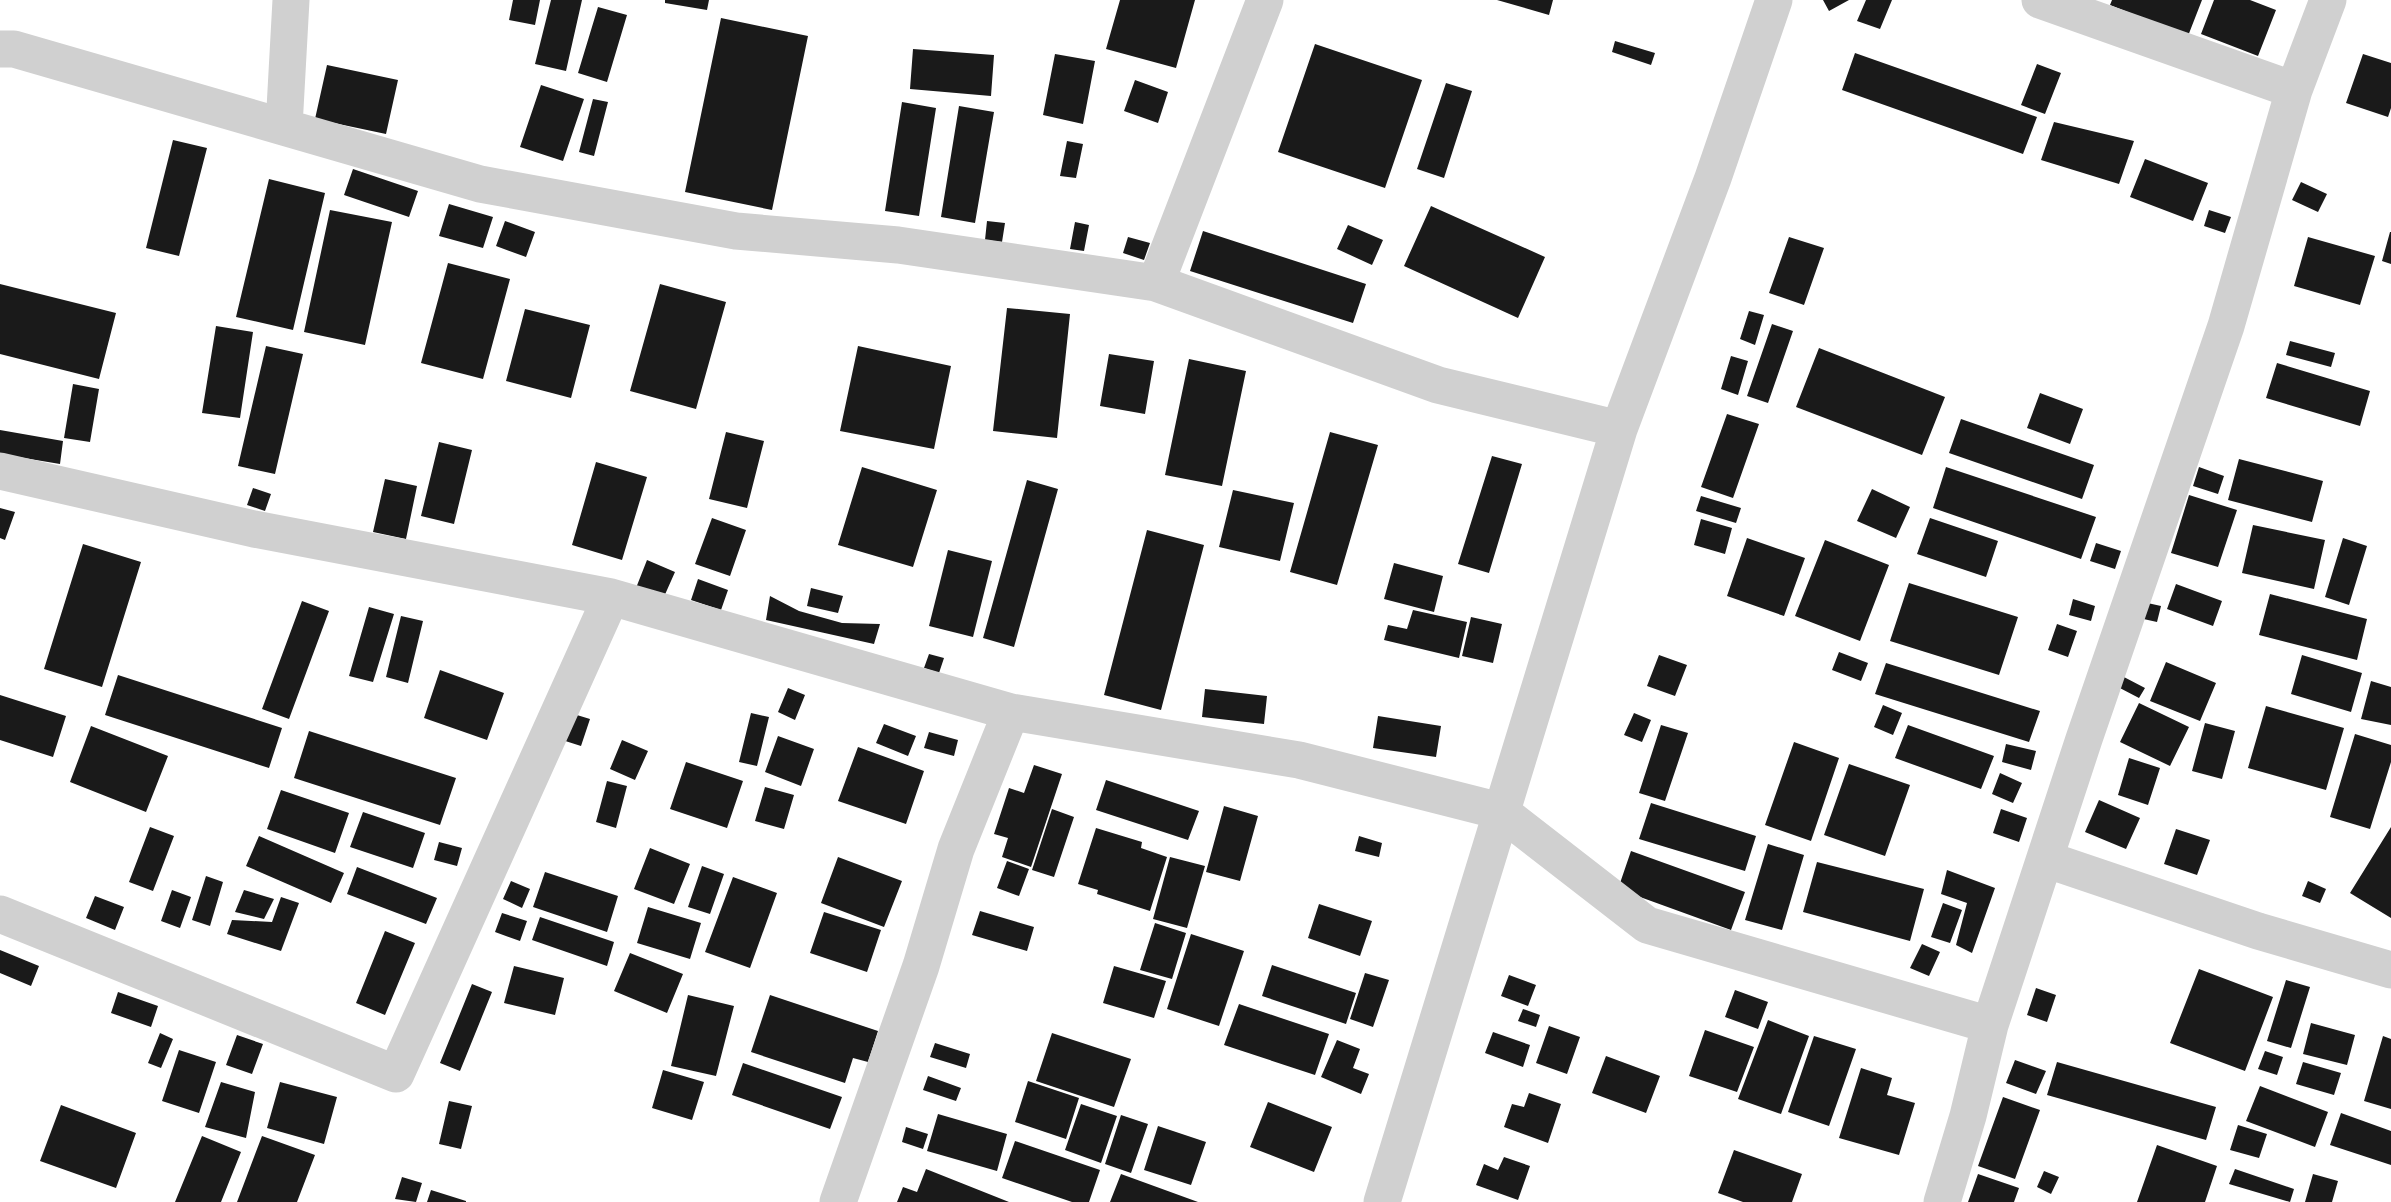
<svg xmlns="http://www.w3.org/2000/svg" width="2391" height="1202" font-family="Arial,sans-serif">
	<rect width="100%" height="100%" fill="#fff"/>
	<path fill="#1a1a1a" d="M513 0H540L535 25 509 20Z
		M551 0H582L566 71 535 64Z
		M665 0H709L707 10 665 3Z
		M1120 0H1195L1176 68 1106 49Z
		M1497 0H1553L1549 15Z
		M1823 0H1849L1829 11Z
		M1866 0H1892L1880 29 1857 21Z
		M2112 0H2202L2188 36 2110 5Z
		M2214 0H2250L2276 10 2258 56 2201 34Z
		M598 7 627 15 607 82 578 73Z
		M721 18 808 36 772 210 685 192Z
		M1615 41 1655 53 1651 65 1612 52Z
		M1315 44 1422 80 1385 188 1278 152Z
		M913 49 994 55 991 96 910 89Z
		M1855 53 2037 117 2023 154 1842 90Z
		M1055 54 1095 61 1083 124 1043 115Z
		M2363 54 2391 63V108L2388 117 2346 103Z
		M2037 64 2061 73 2045 114 2021 105Z
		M327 65 398 80 386 134 315 119Z
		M1135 80 1168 92 1158 123 1124 111Z
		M1446 83 1472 91 1444 178 1417 169Z
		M541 85 584 99 563 161 520 147Z
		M593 99 608 102 594 156 579 152Z
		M902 102 936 108 919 216 885 211Z
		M959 106 994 112 975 223 941 217Z
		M2054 122 2134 141 2119 184 2041 160Z
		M173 140 207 148 179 256 146 248Z
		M1067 141 1083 144 1076 178 1060 176Z
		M2145 159 2208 183 2193 221 2130 197Z
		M353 169 418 191 409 217 344 195Z
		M269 179 325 193 293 330 236 317Z
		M2301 182 2327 194 2318 212 2292 200Z
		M449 204 493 217 483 248 439 236Z
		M1431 206 1545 257 1518 318 1404 266Z
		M330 210 392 222 365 345 304 332Z
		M2209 210 2231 217 2225 233 2204 226Z
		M505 221 535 232 526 257 496 246Z
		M987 221 1005 223 1002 242 985 240Z
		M1075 222 1089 225 1084 251 1070 249Z
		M1348 225 1383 240 1372 265 1337 249Z
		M1203 231 1366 284 1353 323 1190 271Z
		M2390 232H2391V264L2382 261Z
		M1128 237 1150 243 1144 260 1123 253Z
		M1789 237 1824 248 1804 305 1769 293Z
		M2308 237 2375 256 2360 305 2294 286Z
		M448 263 510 279 483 379 421 363Z
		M0 284 116 313 99 379 0 354Z
		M660 284 726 302 696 409 630 391Z
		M1007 308 1070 314 1057 438 993 431Z
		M525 309 590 325 571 398 506 381Z
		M1749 311 1764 315 1755 345 1740 339Z
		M1772 324 1793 331 1768 403 1747 396Z
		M216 326 253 332 240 418 202 413Z
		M2290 341 2335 353 2331 367 2286 355Z
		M266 346 303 354 275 474 238 466Z
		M858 346 951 366 934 449 840 431Z
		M1819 348 1945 397 1922 455 1796 407Z
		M1109 354 1154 361 1145 414 1100 406Z
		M1731 356 1748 361 1738 395 1721 389Z
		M1189 359 1246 371 1222 486 1165 475Z
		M2277 363 2370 391 2360 426 2266 398Z
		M73 384 99 389 90 442 64 438Z
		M2040 393 2083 409 2070 444 2027 428Z
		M1727 414 1759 424 1733 498 1701 487Z
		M1961 419 2094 465 2082 499 1949 453Z
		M0 430 63 441 60 464 0 454Z
		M726 432 764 441 747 508 709 499Z
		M1330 432 1378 445 1337 585 1290 572Z
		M439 442 472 450 454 524 421 516Z
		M1492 456 1522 464 1489 573 1458 564Z
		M2239 459 2323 481 2312 522 2228 500Z
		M596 462 647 477 622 560 572 545Z
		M862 467 937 490 913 567 838 545Z
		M1946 467 2096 517 2081 559 1933 508Z
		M2199 467 2224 476 2218 494 2193 486Z
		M385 479 417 486 406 539 373 532Z
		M1027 480 1058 489 1014 647 983 638Z
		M253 488 271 494 265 511 247 505Z
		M1872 489 1910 507 1896 538 1857 521Z
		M1233 490 1294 503 1280 561 1219 547Z
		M2189 495 2237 510 2218 567 2171 553Z
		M1701 496 1741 508 1736 523 1696 511Z
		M0 508 15 512 5 540 0 538Z
		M712 518 746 530 730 576 695 564Z
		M1930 518 1998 541 1986 577 1917 554Z
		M1701 519 1732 528 1725 554 1694 545Z
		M2253 525 2325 540 2314 589 2242 573Z
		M1147 530 1204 545 1161 710 1104 695Z
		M1747 538 1805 558 1784 616 1727 596Z
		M2343 538 2367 546 2349 605 2325 597Z
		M1825 540 1889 565 1860 641 1795 616Z
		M2096 543 2121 551 2115 569 2090 561Z
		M83 544 141 562 102 687 44 669Z
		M948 550 992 561 973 637 929 626Z
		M647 560 675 572 663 599 636 588Z
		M1394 563 1443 576 1434 612 1384 599Z
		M698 579 728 590 721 610 691 600Z
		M1909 583 2018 617 1999 675 1890 641Z
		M2176 584 2222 601 2213 626 2167 609Z
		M811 588 843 596 838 613 807 606Z
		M2270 594 2367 619 2357 660 2259 635Z
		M770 596 799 611 842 623 880 624 874 644 766 620Z
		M2073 599 2095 606 2091 621 2069 615Z
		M302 601 329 611 289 719 262 709Z
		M2143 602 2161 606 2157 622 2139 618Z
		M369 607 394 614 373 682 349 676Z
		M1413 610 1467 622 1459 658 1384 640 1388 625 1407 629Z
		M401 616 423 621 408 683 386 677Z
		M1471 617 1502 624 1493 663 1462 656Z
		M2057 624 2077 631 2068 657 2048 650Z
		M1839 652 1868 663 1861 681 1832 670Z
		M929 654 944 658 939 673 924 668Z
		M1659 655 1687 665 1675 696 1647 686Z
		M2302 655 2362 673 2351 712 2291 694Z
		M2166 662 2216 683 2200 721 2150 701Z
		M1886 663 2040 711 2029 742 1875 694Z
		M440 670 504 693 487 740 424 718Z
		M118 675 282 728 269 768 105 715Z
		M2122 676 2145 688 2139 698 2116 686Z
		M2371 681 2391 687V725L2361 719Z
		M788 688 805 695 795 720 778 712Z
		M1205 689 1267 696 1264 724 1202 717Z
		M0 695 66 716 53 757 0 740Z
		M2139 703 2189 727 2170 766 2120 742Z
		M1883 705 1902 713 1893 735 1874 727Z
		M2266 706 2344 728 2326 790 2248 768Z
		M567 712 590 719 581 746 559 739Z
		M751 713 769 717 757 766 739 762Z
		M1634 713 1651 720 1642 742 1624 735Z
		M1378 716 1441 726 1436 757 1373 748Z
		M2205 723 2235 731 2222 779 2192 771Z
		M884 724 916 736 908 756 876 743Z
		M1661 725 1688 733 1665 801 1639 793Z
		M1908 725 1994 756 1981 789 1895 758Z
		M91 726 168 756 146 812 70 782Z
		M309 731 456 778 440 825 294 778Z
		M929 732 958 740 954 756 924 748Z
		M2355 734 2391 745V762L2370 829 2330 817Z
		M778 736 814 749 801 786 765 772Z
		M622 740 648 751 635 780 610 769Z
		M1794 742 1839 758 1811 841 1765 825Z
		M2006 744 2036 751 2031 770 2002 762Z
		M858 747 924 771 906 824 838 801Z
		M2129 758 2160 768 2148 805 2118 795Z
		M686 762 743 781 727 828 670 809Z
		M1849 764 1910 785 1885 856 1824 835Z
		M1034 765 1062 774 1031 867 1002 857 1008 838 994 834 1009 788 1024 793Z
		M2000 773 2022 783 2013 803 1992 794Z
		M1106 780 1199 811 1188 840 1096 810Z
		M607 781 627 786 616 828 596 822Z
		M765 787 794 795 784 829 755 821Z
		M281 790 349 813 335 853 267 829Z
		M2099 800 2140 818 2126 849 2085 832Z
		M1651 803 1756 836 1745 871 1639 839Z
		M1224 806 1258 816 1240 881 1206 872Z
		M1052 809 1074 817 1054 877 1032 870Z
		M2001 809 2027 818 2019 842 1993 833Z
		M363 812 425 833 413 868 350 847Z
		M150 827 174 836 153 891 129 882Z
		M2391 827V918L2350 893Z
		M1096 828 1142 842 1141 848 1167 857 1150 911 1097 894 1098 890 1078 884Z
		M2176 829 2210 840 2197 875 2164 864Z
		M259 836 344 873 331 903 246 866Z
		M1359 836 1382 843 1379 857 1355 851Z
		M439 842 462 848 457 866 434 860Z
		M1768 844 1804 855 1782 930 1745 920Z
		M650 848 690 864 674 904 634 889Z
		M1631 851 1745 892 1731 930 1618 889Z
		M838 857 902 881 884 927 821 903Z
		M1170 857 1205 866 1187 928 1153 919Z
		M1007 861 1029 869 1019 896 997 888Z
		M1817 862 1924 889 1910 941 1803 912Z
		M702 866 724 874 710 914 688 907Z
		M357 867 437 898 426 924 347 894Z
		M1947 870 1995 888 1972 953 1956 945 1967 903 1941 894Z
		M545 872 618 896 607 932 533 907Z
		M206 876 223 882 210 926 192 920Z
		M733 877 777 893 750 968 705 952Z
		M511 881 530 889 522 908 503 899Z
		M2308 881 2326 889 2320 903 2302 896Z
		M172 890 191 897 180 928 161 921Z
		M244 890 274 899 264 919 235 912Z
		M95 896 124 907 115 930 86 918Z
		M281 897 299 903 281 951 227 934 232 920 272 922Z
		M1943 903 1962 910 1950 943 1931 937Z
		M1319 904 1372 921 1360 956 1308 938Z
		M648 907 701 923 690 959 637 943Z
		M980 911 1034 927 1027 951 972 935Z
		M824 912 881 930 867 972 810 953Z
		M502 913 527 921 520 941 495 932Z
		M540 917 614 942 607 966 532 940Z
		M1155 923 1186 933 1172 979 1140 970Z
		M385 931 415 943 385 1015 356 1003Z
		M1191 934 1244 951 1219 1026 1167 1009Z
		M1922 944 1940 952 1929 976 1910 968Z
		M0 950 39 966 31 986 0 973Z
		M630 953 683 974 667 1013 614 991Z
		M1272 965 1356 993 1346 1024 1262 996Z
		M514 966 564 978 555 1015 504 1003Z
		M1114 966 1166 981 1154 1018 1103 1003Z
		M2199 969 2273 997 2245 1071 2170 1043Z
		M1365 973 1389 980 1373 1027 1350 1019Z
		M1509 975 1536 985 1528 1006 1501 996Z
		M2286 980 2310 987 2291 1048 2267 1041Z
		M472 984 492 992 460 1071 440 1063Z
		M2036 988 2056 995 2047 1022 2027 1015Z
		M1735 990 1768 1002 1758 1029 1725 1017Z
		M118 992 158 1006 151 1027 111 1013Z
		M688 995 734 1006 716 1076 671 1066Z
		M770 995 878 1031 868 1062 853 1058 845 1083 751 1052Z
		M1239 1004 1329 1034 1315 1075 1224 1045Z
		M1523 1009 1540 1015 1536 1027 1518 1021Z
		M1768 1020 1809 1036 1781 1114 1738 1099Z
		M2311 1023 2355 1035 2347 1065 2303 1054Z
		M1549 1026 1580 1037 1567 1074 1536 1063Z
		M1705 1030 1754 1047 1737 1092 1689 1076Z
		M1493 1032 1530 1045 1523 1067 1485 1053Z
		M160 1033 173 1039 161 1068 148 1063Z
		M1052 1033 1131 1059 1114 1107 1036 1081Z
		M237 1035 263 1044 252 1074 226 1065Z
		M1814 1036 1856 1049 1829 1126 1788 1112Z
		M2383 1036 2391 1039V1109L2364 1101Z
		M1337 1040 1360 1049 1353 1068 1369 1074 1361 1094 1321 1077Z
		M935 1043 970 1054 966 1068 930 1057Z
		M179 1050 216 1062 199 1113 162 1101Z
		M2265 1051 2283 1057 2277 1075 2258 1069Z
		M1606 1056 1660 1076 1646 1113 1592 1093Z
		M2015 1060 2046 1071 2036 1094 2006 1083Z
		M2057 1062 2216 1107 2206 1140 2047 1095Z
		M2303 1062 2341 1073 2334 1095 2296 1084Z
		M743 1063 842 1097 830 1129 732 1095Z
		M1861 1068 1892 1078 1887 1095 1915 1103 1899 1155 1839 1138Z
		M663 1070 704 1082 692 1120 652 1108Z
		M928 1076 961 1088 956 1101 923 1090Z
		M1028 1081 1079 1098 1066 1139 1015 1122Z
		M221 1082 255 1092 246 1138 205 1127Z
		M280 1082 337 1097 324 1144 267 1128Z
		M2260 1086 2328 1112 2315 1147 2246 1121Z
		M1529 1093 1561 1104 1548 1143 1504 1127 1512 1104 1524 1107Z
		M2003 1097 2040 1110 2015 1179 1978 1166Z
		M449 1101 472 1106 461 1149 439 1144Z
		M1268 1102 1332 1127 1314 1172 1250 1147Z
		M1081 1104 1117 1116 1101 1163 1065 1150Z
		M61 1105 136 1133 116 1188 40 1161Z
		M2341 1113 2391 1131V1165L2330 1145Z
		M938 1114 1007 1134 997 1171 927 1151Z
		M1121 1115 1148 1124 1131 1173 1105 1164Z
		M2238 1125 2267 1134 2259 1158 2230 1150Z
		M1158 1126 1206 1142 1191 1185 1144 1170Z
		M906 1127 928 1134 923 1149 902 1142Z
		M202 1136 241 1152 221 1202H175Z
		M262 1136 315 1155 297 1202H237Z
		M1015 1141 1100 1170 1089 1202H1072L1002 1178Z
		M2157 1145 2217 1166 2205 1202H2137Z
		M1734 1150 1802 1174 1792 1202H1743L1718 1193Z
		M1504 1157 1530 1166 1518 1200 1476 1185 1484 1164 1498 1170Z
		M926 1169 1009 1202H897L903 1187 917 1192Z
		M2235 1169 2294 1189 2290 1202 2229 1184Z
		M2044 1171 2059 1177 2051 1194 2037 1187Z
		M1121 1174 1198 1202H1110Z
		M1978 1174 2019 1188 2014 1202H1968Z
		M2313 1174 2338 1181 2332 1202H2305Z
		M402 1177 422 1183 416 1202 395 1199Z
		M431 1190 466 1201V1202H427Z"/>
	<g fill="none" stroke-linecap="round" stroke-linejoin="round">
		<path stroke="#d0d0d0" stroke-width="37" d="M2040 0 2294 90
			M0 49H14L480 184 736 231 898 245 1156 283 1438 385 1619 429
			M284 127 291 0
			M1156 283 1265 0
			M0 471 254 529 611 597 1011 712 1299 760 1500 811 1647 925 1990 1025 2084 739 2226 326 2294 90 2328 0
			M2045 859 2258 931 2391 970
			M0 914 396 1074 611 597
			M838 1202 921 966 956 849 1011 712
			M1382 1202 1619 429 1713 178 1774 0
			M1942 1202 1968 1116 1990 1025"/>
	</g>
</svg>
